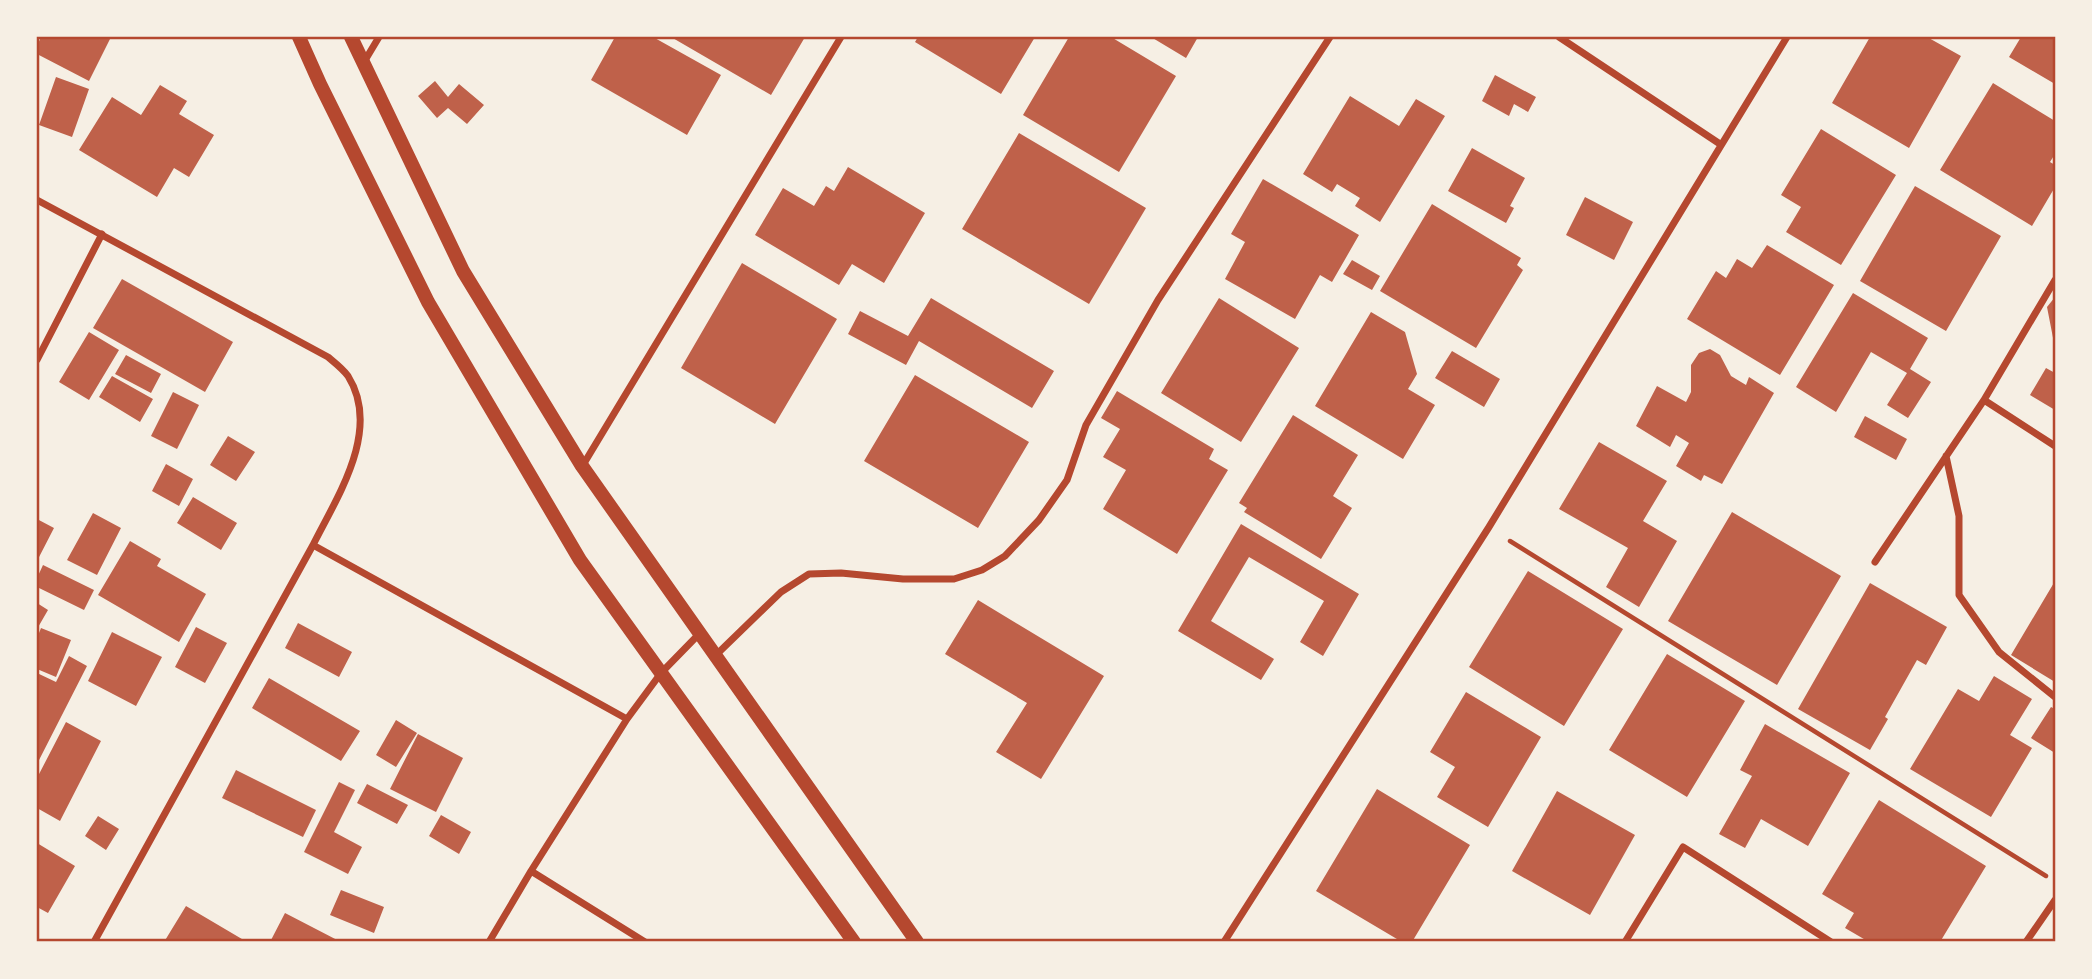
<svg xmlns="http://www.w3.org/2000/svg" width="2092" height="979" font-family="Barlow,sans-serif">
	<rect width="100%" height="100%" fill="#f6efe4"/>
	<path fill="#bf614a" d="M41 37H111L89 81 37 54V46Z
		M615 37H653L721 75 687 135 591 80Z
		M671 37H805L771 95Z
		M918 37H1035L1001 94 915 42Z
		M1069 37H1111L1176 76 1119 172 1023 115Z
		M1151 37H1198L1186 58Z
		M1870 37H1927L1961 56 1909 148 1832 103Z
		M2021 37H2055V84L2009 57Z
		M1495 75 1536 97 1528 112 1514 104 1509 116 1482 101Z
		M56 77 89 89 72 137 39 125Z
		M435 81 448 97 459 84 484 105 467 124 448 108 437 118 418 96Z
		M1993 83 2055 121V154L2050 162 2055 165V187L2032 226 1940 170Z
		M160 85 187 101 179 114 214 135 189 177 174 168 157 197 79 150 112 97 141 115Z
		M1350 96 1399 126 1416 99 1445 116 1380 222 1355 206 1360 198 1337 184 1332 192 1303 174Z
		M1821 129 1896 175 1841 265 1786 232 1801 207 1781 195Z
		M1019 133 1146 208 1089 304 962 229Z
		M1472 148 1525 178 1510 206 1514 208 1506 223 1448 191Z
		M848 167 925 213 884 283 852 264 839 285 755 235 783 188 814 206 826 186 834 191Z
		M1263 179 1359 235 1332 282 1320 275 1295 319 1225 279 1245 242 1231 234Z
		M1915 186 2001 236 1946 331 1860 281Z
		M1585 197 1633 222 1614 260 1566 235Z
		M1432 204 1521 258 1517 265 1523 270 1476 348 1380 291Z
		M1767 245 1834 285 1780 375 1687 319 1716 271 1726 278 1737 259 1752 268Z
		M1352 260 1380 276 1372 290 1343 274Z
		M742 263 837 319 775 424 681 368Z
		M122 279 233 342 205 392 93 328Z
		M1853 293 1928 338 1910 369 1931 382 1908 418 1887 405 1907 373 1871 352 1836 412 1796 387Z
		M2055 297V343H2054L2047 307Z
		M931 298 1054 371 1032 408 919 341 906 365 848 334 860 311 908 336Z
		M1219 298 1299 348 1241 442 1161 393Z
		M1371 312 1405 332 1417 374 1408 389 1435 405 1403 459 1315 406Z
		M89 332 119 350 89 400 59 382Z
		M1710 349 1720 355 1731 376 1746 385 1749 377 1774 393 1722 484 1704 475 1701 481 1676 466 1689 443 1676 435 1670 447 1636 426 1657 386 1686 402 1691 392V365L1699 353Z
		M1452 351 1500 379 1484 407 1435 378Z
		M126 355 161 374 151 393 115 374Z
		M2046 368 2055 373V410L2030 395Z
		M915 375 1029 442 978 528 864 461Z
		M112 376 153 399 140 422 99 397Z
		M1117 391 1214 449 1209 459 1228 470 1177 554 1103 509 1126 470 1103 457 1120 429 1101 418Z
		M173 392 199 405 177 449 151 436Z
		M1293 415 1358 455 1333 496 1352 508 1321 559 1244 512 1247 508 1239 503Z
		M1865 416 1907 439 1896 460 1854 437Z
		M228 436 255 452 236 481 210 465Z
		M1599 442 1667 481 1643 521 1677 541 1639 607 1606 587 1628 548 1559 509Z
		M166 464 193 479 179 506 152 491Z
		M193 497 237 523 221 550 177 523Z
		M1732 512 1841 576 1777 685 1668 621Z
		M93 513 121 528 97 575 67 560Z
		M37 519 54 528 37 561Z
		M1241 524 1359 594 1323 656 1300 642 1324 601 1249 557 1211 621 1274 659 1261 680 1178 631Z
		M130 541 161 559 157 566 206 594 179 642 98 595Z
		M43 565 94 590 84 610 37 587V578Z
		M1528 571 1623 629 1564 726 1469 667Z
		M2055 581V682L2011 655Z
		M1870 583 1947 627 1926 665 1917 660 1885 717 1888 719 1870 750 1798 709Z
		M978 600 1104 676 1041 779 996 752 1027 703 945 654Z
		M37 603 48 610 37 629Z
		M298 623 352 652 339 677 285 648Z
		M196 627 227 643 205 683 175 667Z
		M41 628 71 640 56 677 37 669V638Z
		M112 632 162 657 136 706 88 681Z
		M1667 654 1745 701 1687 797 1609 750Z
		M69 656 87 666 37 764V673L56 682Z
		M1994 676 2032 699 2010 735 2032 748 1991 817 1910 769 1958 689 1979 701Z
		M269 678 360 731 341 761 252 708Z
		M1466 692 1541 737 1488 827 1437 797 1455 767 1430 752Z
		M2051 707 2055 709V753L2031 738Z
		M396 720 417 733 396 767 376 755Z
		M66 722 101 741 60 821 37 808V778Z
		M1765 724 1850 773 1808 846 1761 819 1745 848 1719 834 1752 776 1740 770Z
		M418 734 463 758 436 812 390 789Z
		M236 770 316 810 303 837 222 798Z
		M339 782 355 790 334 832 362 847 348 874 304 852Z
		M367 784 408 805 397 824 357 803Z
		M1377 789 1470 845 1412 942H1402L1316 891Z
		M1557 791 1635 835 1590 915 1512 871Z
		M1879 800 1986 866 1940 942H1869L1845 928 1854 913 1822 894Z
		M441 815 471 832 459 854 429 836Z
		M98 816 119 829 106 850 85 836Z
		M37 843 75 866 48 913 37 907Z
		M341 890 384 907 374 933 330 915Z
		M186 906 247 942H164Z
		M285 913 341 942H270Z"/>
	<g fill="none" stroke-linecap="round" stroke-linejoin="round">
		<path stroke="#b5482f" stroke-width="4.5" d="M1510 541 2046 876"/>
		<path stroke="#b5482f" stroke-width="7" d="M1559 37 1720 144
			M364 62 379 37
			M37 200 328 357C334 362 343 369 348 376 382 430 337 497 313 545
			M37 360 102 234
			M1984 400 2055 446
			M1946 456 1959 516V595L1999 652 2055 697
			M583 465 841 37
			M1875 562 1984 400 2055 280
			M716 655 781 592 809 574 841 573 903 579H954L982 570 1005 556 1039 520 1067 480 1086 425 1158 300 1330 37
			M531 871 645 942
			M94 942 313 545 627 719
			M489 942 531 871 627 719 661 673 701 632
			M1224 942 1489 527 1787 37
			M1625 942 1683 847 1831 942
			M2026 942 2055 900"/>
		<path stroke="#b5482f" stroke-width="14" d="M299 37 320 84 428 302 580 560 854 942
			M351 37 463 271 582 466 917 942"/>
	</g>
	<rect width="2092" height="979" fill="none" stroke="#f6efe4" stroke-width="77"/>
	<rect x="38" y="38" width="2016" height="902" fill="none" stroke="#b5482f" stroke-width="2.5"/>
</svg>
